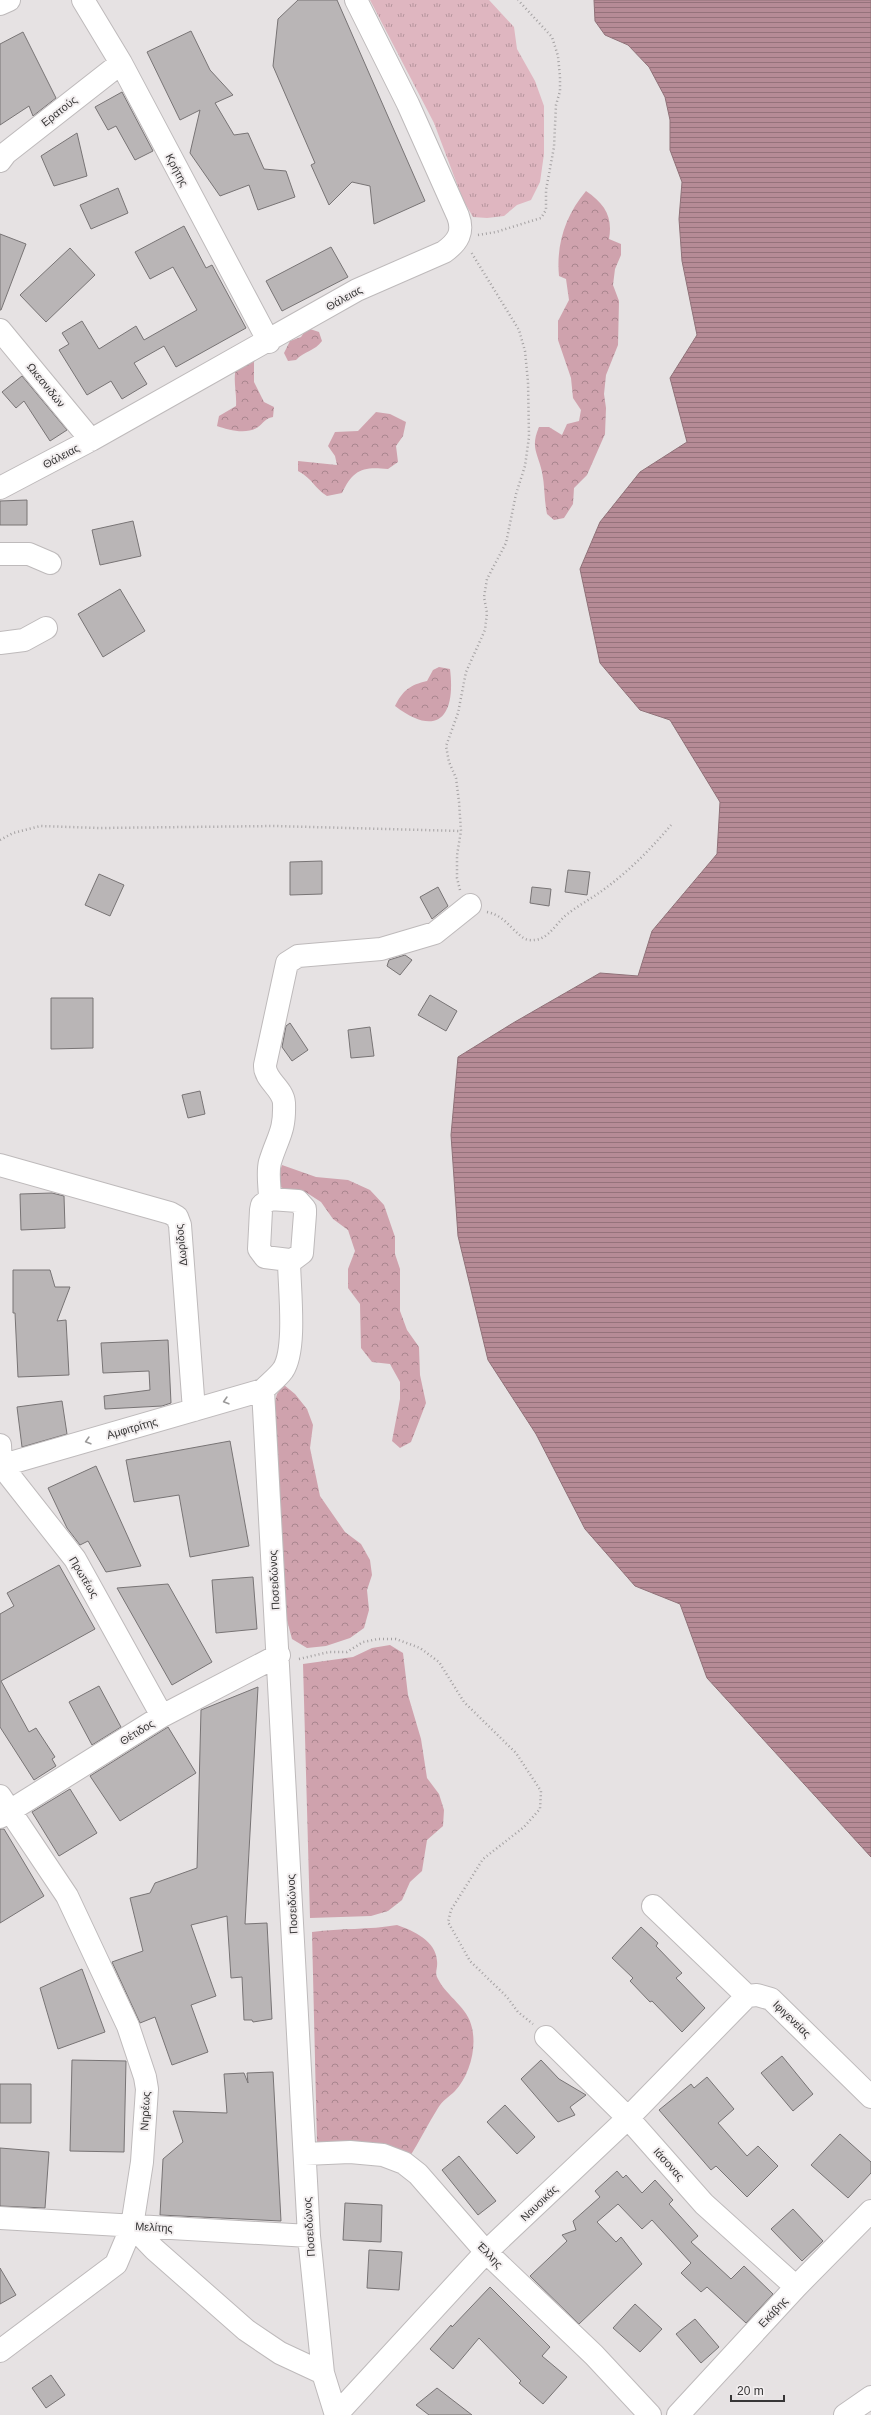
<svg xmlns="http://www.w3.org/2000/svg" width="871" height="2415" font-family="Helvetica,sans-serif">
	<defs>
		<pattern id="grass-tufts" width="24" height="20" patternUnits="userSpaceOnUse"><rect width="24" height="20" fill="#dfb6c0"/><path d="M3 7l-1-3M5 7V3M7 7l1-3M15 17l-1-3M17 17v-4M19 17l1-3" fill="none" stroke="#b6959d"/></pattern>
		<pattern id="forest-crowns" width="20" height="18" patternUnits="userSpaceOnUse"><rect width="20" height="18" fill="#cfa2ad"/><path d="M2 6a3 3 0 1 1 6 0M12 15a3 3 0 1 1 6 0" fill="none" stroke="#a9858e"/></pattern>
		<pattern id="water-rules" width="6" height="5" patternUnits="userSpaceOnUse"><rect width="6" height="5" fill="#b68b96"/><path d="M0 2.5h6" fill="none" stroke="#95727b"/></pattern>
	</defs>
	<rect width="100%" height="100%" fill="#e6e2e3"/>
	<path fill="url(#grass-tufts)" d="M370 0H489L514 27 517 49 535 81 544 106V154L540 182 531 200 517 205 504 216 487 218 473 217 463 200 434 123Z"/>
	<path fill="url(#forest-crowns)" d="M586 191C605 204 613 217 609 239L621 244V255L615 269 613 285 619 301 618 345 606 375 604 394 606 408 605 434 587 475 574 488 573 504 564 518 554 520 547 514C544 500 545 486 542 472 538 453 530 448 539 427H549L562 435 567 424 579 421 581 410 573 398 571 378 558 340V321L569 300 566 279 559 276C556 245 565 216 586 191Z
		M307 328 319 332 322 341C315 351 304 351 296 360L288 361 284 353 290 341 301 337Z
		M254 357V382L264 402 274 407 273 417C264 419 264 423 258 427 247 435 228 430 217 426L219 416 236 406C237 391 232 379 237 365Z
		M376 412 390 414 406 422 403 436 396 446 398 462 388 469C362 466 353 470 342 493L327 496C314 488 313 479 298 471V461L337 465 335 456 328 446 335 432 358 431Z
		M439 667 450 669C456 717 437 738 395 706 403 690 410 685 427 681L433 670Z
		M282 1165 316 1177 348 1180 370 1190 384 1205 395 1237V1254L400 1269V1311L407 1330 419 1347 420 1375 426 1403 411 1442 400 1448 392 1441 400 1399V1382L390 1364 372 1362 361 1348 360 1304 348 1288V1269L355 1251 348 1230 333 1219 321 1202 307 1193 288 1191 279 1186V1173Z
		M284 1385 295 1394 307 1409 313 1425 310 1448 320 1496 345 1532 361 1544 370 1560 372 1575 367 1590 369 1610 364 1628 350 1638 326 1646 307 1648 292 1639 284 1609 272 1412 277 1394Z
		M390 1645 403 1653 408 1695 421 1739 427 1778 439 1794 444 1810 443 1826 427 1840 422 1871 410 1882 402 1900 388 1911 371 1916 310 1918 303 1664 353 1657 372 1648Z
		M397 1925C414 1931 436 1941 437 1961 438 1969 434 1972 438 1979 447 1997 468 2007 472 2028 477 2049 469 2076 455 2091 450 2096 442 2101 438 2108 428 2124 419 2142 409 2158L317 2144 312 1932C341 1928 369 1930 397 1925Z"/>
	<path fill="url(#water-rules)" stroke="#907279" d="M594 0H871V1857L707 1678 680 1604 635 1586 585 1529 536 1434 488 1360 458 1236 451 1135 458 1057 513 1023 600 973 638 976 652 931 717 854 720 802 670 720 640 710 600 663 580 569 600 522 640 472 687 442 670 378 697 335 682 261 679 219 682 182 670 150V120L665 97 649 67 628 45 605 35 595 21Z"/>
	<path fill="#b9b5b6" stroke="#787475" d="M298 0H337L425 201 374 224 370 186 352 182 329 205 311 165 315 163 273 66 278 19Z
		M191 31 210 70 233 95 215 103 234 135 248 133 264 169 286 171 295 197 258 210 249 185 220 196 190 153 200 110 180 120 147 52Z
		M23 32 56 98 33 116 29 106 0 125V44Z
		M122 92 153 151 135 160 116 126 108 130 95 107Z
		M77 133 87 176 54 186 41 156Z
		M118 188 128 213 91 229 80 205Z
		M184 226 206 268 212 265 246 328 176 367 164 346 134 363 147 384 122 399 111 381 87 395 59 350 69 344 62 333 82 321 99 349 136 326 144 340 197 310 173 267 150 279 135 252Z
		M0 234 26 244 1 310H0Z
		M331 247 348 277 282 311 266 281Z
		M70 248 95 275 46 322 20 295Z
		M22 376 67 430 50 441 24 401 16 408 2 392Z
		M27 500V525H0V501Z
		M133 521 141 556 100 565 92 530Z
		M120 589 145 631 103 657 78 614Z
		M322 861V894L290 895V862Z
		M568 870 590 872 587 895 565 892Z
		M99 874 124 885 110 916 85 905Z
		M438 887 448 906 432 919 420 897Z
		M532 887 551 889 549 906 530 903Z
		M405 955 412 960 400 975 387 966 389 960Z
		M430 995 457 1011 446 1031 418 1015Z
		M51 998H93V1048L51 1049Z
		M290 1023 308 1050 292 1061 282 1047 286 1026Z
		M370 1027 374 1056 351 1058 348 1030Z
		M200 1091 205 1114 188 1118 182 1095Z
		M52 1193 64 1196 65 1228 21 1230 20 1194Z
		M13 1270H50L55 1287H70L57 1321 66 1320 69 1375 18 1377 15 1313H13Z
		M168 1340 171 1403 162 1406 105 1409 104 1396 150 1390 149 1371 103 1373 101 1343Z
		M62 1401 67 1434 22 1447 17 1407Z
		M230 1441 249 1546 190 1557 179 1495 134 1502 126 1460Z
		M96 1466 141 1566 106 1572 88 1541 80 1545 67 1528 48 1488Z
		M59 1565 95 1629 1 1681 29 1732 36 1728 55 1757 52 1759 56 1766 34 1780 0 1727V1614L14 1606 7 1593Z
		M253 1577 257 1629 216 1633 212 1580Z
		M168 1584 212 1662 172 1685 117 1588Z
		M99 1686 121 1727 92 1745 69 1702Z
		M258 1687 245 1924 267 1923 272 2019 253 2022 252 2020H244L242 1977 231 1978 227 1916 191 1925 216 1996 191 2005 208 2052 172 2065 155 2017 140 2023 112 1962 143 1951 130 1898 150 1893 155 1883 197 1868 201 1710Z
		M168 1727 196 1773 120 1821 90 1776Z
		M70 1789 97 1833 59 1856 32 1812Z
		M0 1829H4L44 1896 0 1923Z
		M641 1927 658 1943 656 1946 682 1973 676 1978 705 2008 682 2032 652 2001 650 2002 630 1981 633 1978 612 1958Z
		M82 1969 105 2032 58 2049 40 1988Z
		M782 2056 813 2094 793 2111 761 2073Z
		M72 2060 126 2061 124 2152 70 2151Z
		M541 2060 559 2079 586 2095 570 2107 575 2115 558 2122 521 2079Z
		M273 2072 281 2221 160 2215 163 2159 183 2142 173 2111 227 2113 224 2074 244 2073 248 2083 247 2073Z
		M707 2077 734 2109 718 2123 747 2156 758 2146 778 2166 747 2197 716 2166 711 2170 659 2110 691 2084 694 2088Z
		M0 2084H31V2123H0Z
		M505 2105 535 2137 517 2154 487 2122Z
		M840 2134 871 2162V2173L848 2198 811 2165Z
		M0 2148 49 2152 45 2208 0 2206Z
		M459 2156 496 2201 478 2215 442 2170Z
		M617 2171 623 2178 626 2175 642 2193 655 2180 673 2200 669 2204 698 2236 691 2242 731 2279 744 2266 773 2294 746 2323 707 2287 701 2292 681 2273 691 2263 652 2220 642 2229 618 2204 597 2222 616 2242 621 2237 642 2264 579 2324 530 2276 567 2241 562 2235 576 2230 573 2221 600 2197 595 2191Z
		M345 2203 382 2205 381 2242 343 2240Z
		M793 2209 823 2241 802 2261 771 2229Z
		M369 2250 402 2252 399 2290 367 2288Z
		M0 2268 16 2295 0 2304Z
		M490 2287 550 2347 542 2356 567 2377 543 2404 519 2383 521 2381 479 2338 453 2369 430 2349 451 2325 452 2327Z
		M635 2304 662 2329 640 2352 613 2328Z
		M695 2319 719 2347 701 2363 676 2334Z
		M51 2375 65 2395 46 2408 32 2388Z
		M437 2388 472 2415H429L416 2405Z"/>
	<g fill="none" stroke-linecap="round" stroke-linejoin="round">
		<g stroke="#bebabb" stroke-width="24">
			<path id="minor" d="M83 0 121 63 269 342
				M0 4 9 0
				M0 161 6 153 121 63
				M0 330 91 440
				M0 488 91 440 357 290 444 252C458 242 464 232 458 216L408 104 356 0
				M0 554H29L50 563
				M0 643 24 640 46 628
				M0 1165 170 1213 177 1217 180 1225 194 1410
				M270 1199C270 1188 267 1173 270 1162 278 1136 285 1132 284 1103 283 1088 264 1080 265 1065L287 963 298 956 381 949 435 933 470 905
				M263 1390 309 2236 323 2373 336 2415
				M0 1445 1 1465 75 1559 162 1716
				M0 1466 263 1390C270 1383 278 1377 283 1370 297 1349 289 1286 289 1260L294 1259 302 1253 305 1214V1209L298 1201 270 1199 262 1205 261 1210 259 1249 265 1257 289 1260
				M0 1796 67 1896 128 2026 145 2077 147 2089 142 2162 132 2226 116 2264 0 2351
				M0 1817 162 1716 279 1655
				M653 1906 747 1996
				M747 1996 757 1995 771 1999 871 2097
				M546 2037 628 2118 704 2204 796 2287
				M305 2154 350 2152 383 2155 404 2163 418 2174 486 2252 594 2355 650 2415
				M0 2218 309 2236
				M132 2226 154 2249 246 2330 280 2353 323 2373
				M336 2415 486 2252 628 2118 747 1996
				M678 2415 796 2287 871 2211
				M845 2415 871 2397"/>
		</g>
		<path stroke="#a4a1a2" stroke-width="2.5" stroke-dasharray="1 3" stroke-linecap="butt" d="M478 235 496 232 541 218 546 210V190L554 147 556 105 560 91V77L558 56 552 37 518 0
			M0 840 13 833 40 826 100 828 274 826 461 831
			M460 890 457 878V855L461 831 459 802 456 778 449 762 446 746 458 713 466 672 485 630 487 613 484 597 487 579 506 543 516 494 525 466 529 437 528 382 525 351 519 330 471 252
			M487 912C508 916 516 938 529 940 547 942 554 926 565 916 577 906 591 899 603 890 628 872 651 849 671 825
			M299 1659 329 1652H347L363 1642 378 1639H396L420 1648 439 1662 464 1702 516 1753 541 1791 540 1809 524 1827 483 1859 451 1910 448 1922 470 1961 507 1997 518 2012 533 2024"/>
		<use href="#minor" stroke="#fff" stroke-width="22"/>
	</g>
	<defs><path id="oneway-chevron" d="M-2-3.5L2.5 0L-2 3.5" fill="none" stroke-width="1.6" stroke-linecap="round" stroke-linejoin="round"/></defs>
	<g stroke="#9b9a9a">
		<use href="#oneway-chevron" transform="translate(226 1401) rotate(164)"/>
		<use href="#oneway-chevron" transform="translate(88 1441) rotate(164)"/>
	</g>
	<g text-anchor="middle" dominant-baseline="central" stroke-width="4" stroke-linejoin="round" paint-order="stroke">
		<g font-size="11" fill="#373636" stroke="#f3eff0">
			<text transform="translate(59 111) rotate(-38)">Ερατούς</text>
			<text transform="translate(177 170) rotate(62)">Κρήτης</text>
			<text transform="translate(344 298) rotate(-29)">Θάλειας</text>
			<text transform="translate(46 385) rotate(51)">Ωκεανιδών</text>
			<text transform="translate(61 456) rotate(-28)">Θάλειας</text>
			<text transform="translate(181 1245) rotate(-96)">Δωρίδος</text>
			<text transform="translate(132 1428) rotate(-16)">Αμφιτρίτης</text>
			<text transform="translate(84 1577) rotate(59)">Πρωτέως</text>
			<text transform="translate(274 1580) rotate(-93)">Ποσειδώνος</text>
			<text transform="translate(137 1732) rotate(-32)">Θέτιδος</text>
			<text transform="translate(292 1904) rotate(-93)">Ποσειδώνος</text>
			<text transform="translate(792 2019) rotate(44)">Ιφιγενείας</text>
			<text transform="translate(145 2111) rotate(-87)">Νηρέως</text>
			<text transform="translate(669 2164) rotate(48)">Ιάσονας</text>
			<text transform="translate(539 2203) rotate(-44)">Ναυσικάς</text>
			<text transform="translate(154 2227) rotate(3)">Μελίτης</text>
			<text transform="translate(309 2227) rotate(-94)">Ποσειδώνος</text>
			<text transform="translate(490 2255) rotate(46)">Έλλης</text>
			<text transform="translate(773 2312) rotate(-47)">Εκάβης</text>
		</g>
	</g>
	<path d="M731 2395v6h53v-6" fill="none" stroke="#373636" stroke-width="2"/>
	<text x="737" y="2395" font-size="12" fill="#373636" stroke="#f3eff0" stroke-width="3" paint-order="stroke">20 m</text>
</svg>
